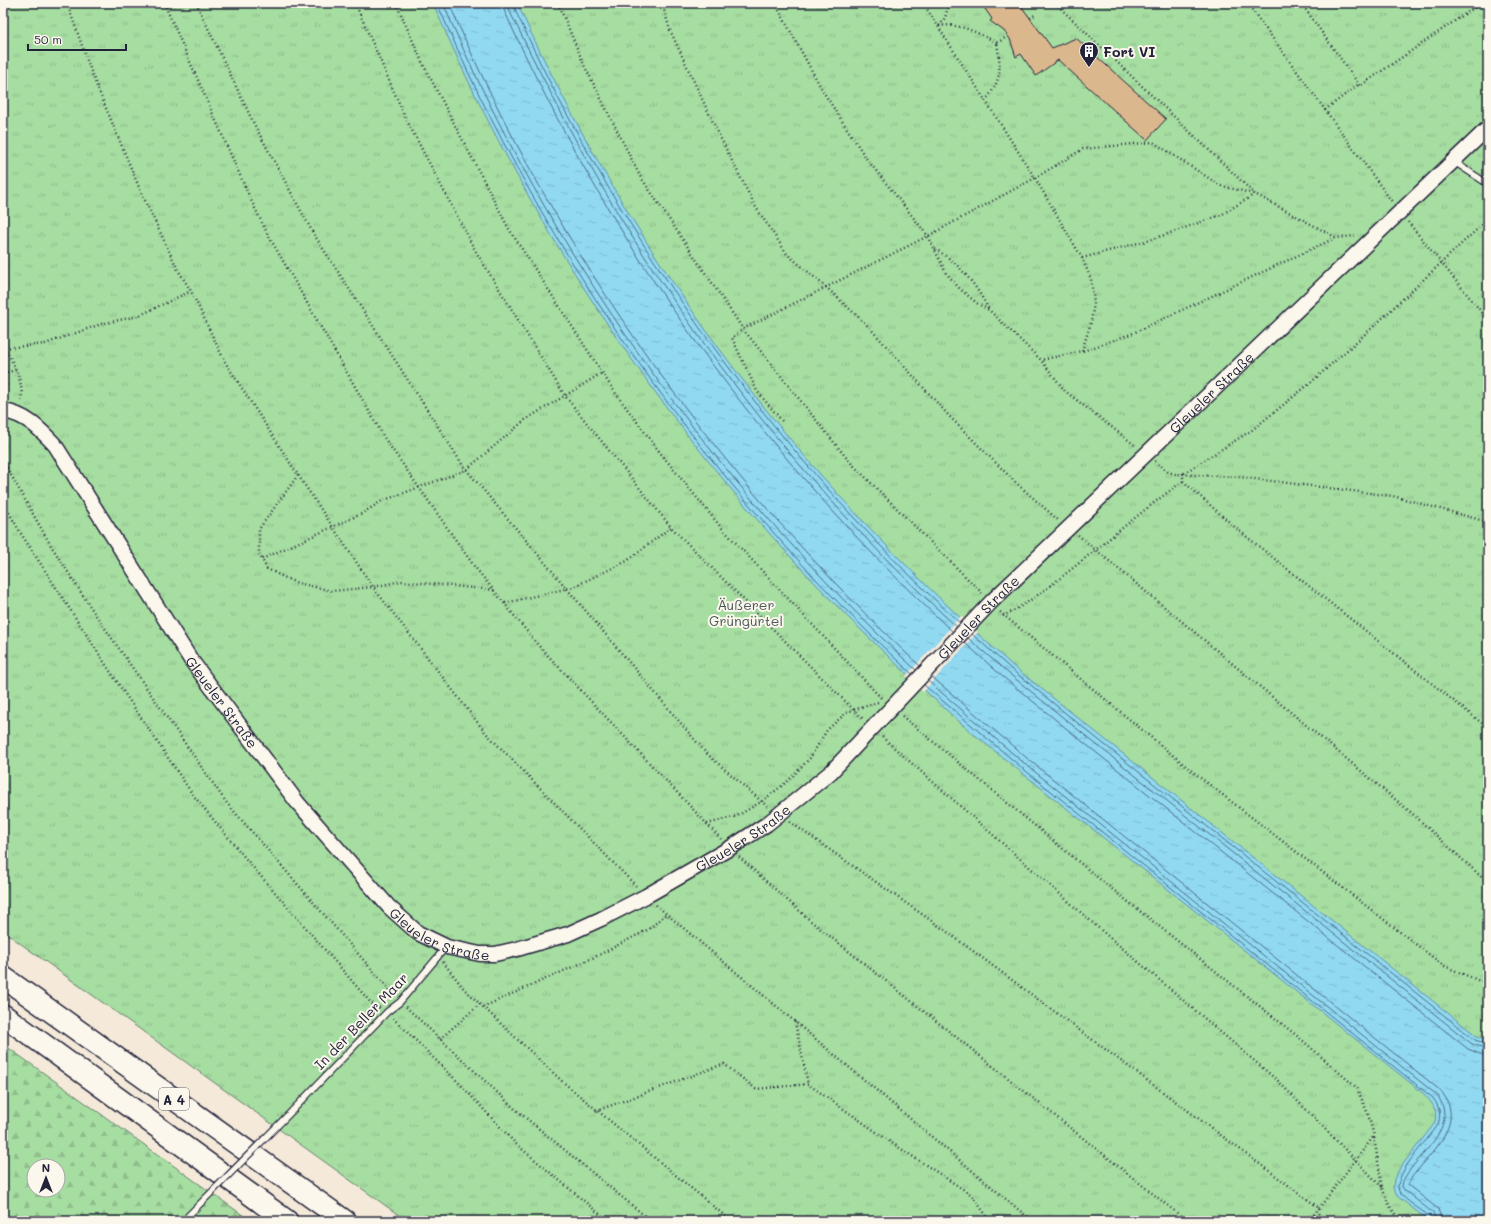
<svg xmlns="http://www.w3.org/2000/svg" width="1491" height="1224" font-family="Mali,sans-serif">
	<defs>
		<pattern id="forest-firs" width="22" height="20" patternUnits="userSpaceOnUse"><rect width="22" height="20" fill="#a6dda1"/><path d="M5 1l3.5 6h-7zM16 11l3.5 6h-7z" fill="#8fbd8c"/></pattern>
		<pattern id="park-tufts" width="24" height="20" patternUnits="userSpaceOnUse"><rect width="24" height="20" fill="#a6dda1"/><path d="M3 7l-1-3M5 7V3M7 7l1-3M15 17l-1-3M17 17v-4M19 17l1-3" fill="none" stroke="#8fbd8c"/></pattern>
		<pattern id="water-ripples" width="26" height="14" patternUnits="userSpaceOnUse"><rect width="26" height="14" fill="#90d9f1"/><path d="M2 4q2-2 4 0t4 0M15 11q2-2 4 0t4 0" fill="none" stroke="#7cbad0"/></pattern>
	</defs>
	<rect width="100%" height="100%" fill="#f5ead9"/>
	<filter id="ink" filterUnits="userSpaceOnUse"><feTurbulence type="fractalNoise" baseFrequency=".025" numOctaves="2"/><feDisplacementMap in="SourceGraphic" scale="8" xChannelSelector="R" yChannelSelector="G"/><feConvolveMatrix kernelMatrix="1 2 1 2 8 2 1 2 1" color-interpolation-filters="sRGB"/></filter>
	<g filter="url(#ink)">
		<path fill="url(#forest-firs)" stroke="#64806e" fill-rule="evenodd" d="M3 1044 251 1221H3ZM34 1166H58V1190H34Z"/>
		<path fill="url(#park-tufts)" stroke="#64806e" d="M3 3H1488V1221H407L3 931Z"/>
		<path fill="url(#water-ripples)" stroke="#6490a8" d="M433 3H517C595 173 696 333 820 474 880 542 945 605 1013 666L1478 1037 1488 1040V1221H1429L1397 1196 1393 1188 1394 1179 1400 1168 1434 1124C1439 1110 1432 1103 1423 1093L971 732C917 684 864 635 815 583 655 415 524 216 433 3Z"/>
		<path fill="#f5ead9" d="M961 616 978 632 923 692 906 676Z"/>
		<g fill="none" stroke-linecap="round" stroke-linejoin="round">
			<path stroke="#4e6b84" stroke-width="1" d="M437 3C545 256 710 488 912 674
				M443 3C550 255 715 485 916 670
				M449 3C556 253 720 482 920 666
				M502 3 504 10C610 244 763 458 952 631
				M508 3C509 13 516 23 520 32 531 55 543 78 555 101 656 297 793 478 957 627
				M514 3C515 14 523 25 527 35 540 63 554 91 569 118 671 306 802 479 960 623
				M972 634 1011 669 1095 737 1475 1040 1488 1044
				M968 638 1007 672 1092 741 1472 1044 1488 1049
				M964 642 1003 677 1088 746 1468 1049 1480 1054 1488 1055
				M932 677 1028 759 1441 1091C1467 1124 1432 1151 1412 1177L1408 1185 1438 1209 1442 1221
				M928 681 1024 763 1437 1095C1457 1123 1430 1145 1412 1167 1408 1173 1403 1178 1402 1186L1404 1190 1433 1213 1436 1221
				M924 685 1021 767 1433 1098C1440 1108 1441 1114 1438 1125 1429 1139 1389 1178 1400 1193 1407 1202 1420 1209 1429 1216L1431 1221"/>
		</g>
		<path fill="#dbb78d" stroke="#22223b" d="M981 3H1019L1052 48 1076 38 1166 119 1147 140 1058 60 1036 76 1021 54 1016 57 1010 39 1004 31 990 21 992 19Z"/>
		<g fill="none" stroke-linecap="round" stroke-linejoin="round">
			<g stroke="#22223b" stroke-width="8">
				<path id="service" d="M1453 161 1488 184
					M292 1111 387 1012 400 1002 446 947"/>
			</g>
			<g stroke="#22223b" stroke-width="17">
				<g id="tertiary">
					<path id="s1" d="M3 411C26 414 40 429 55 445L191 660 297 802 389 907 418 933 447 947 480 954H495L517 949 568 934 601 919 646 896 730 848 767 824 831 772 992 601 1488 128"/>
				</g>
			</g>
			<g stroke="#22223b" stroke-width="24">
				<path id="motorway" d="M3 977 345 1221
					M3 1015 287 1221"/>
			</g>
			<path stroke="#22223b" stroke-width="2.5" stroke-dasharray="1 3" stroke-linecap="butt" d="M67 3 93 77 141 192 178 270 191 291 225 362 298 475 373 587 485 732 636 886
				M164 3 250 198 267 233 385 439 474 566 538 645 721 839
				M196 3 254 124 313 233 464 467 706 753 768 807
				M355 3 406 119 475 250 565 396 671 527 864 720
				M396 3 423 64 509 229 616 394 662 455 720 526 883 700
				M558 3 585 67 640 176 743 329 849 461 982 593
				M662 3 670 30 718 133 755 206 787 254 826 287 869 327 949 416 1014 481 1058 520
				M775 3 824 93 866 158 928 236 946 273 960 289 978 304 989 310 1041 360 1065 391 1136 446
				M923 3 1035 178 1082 258 1091 279 1094 303 1091 322 1082 351 1041 360
				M1055 3 1255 194
				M1247 3 1393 203
				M1301 3 1360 86 1481 3
				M1030 18 1035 15
				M939 26C958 22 981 34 997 43
				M939 26 945 18 949 3
				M997 43 1008 36
				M985 101C1002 80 1001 69 997 43
				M1325 110 1359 84
				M1408 222 1488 320
				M935 249C960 263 976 285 989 310
				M1082 258 1153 239 1221 215 1255 194 1335 237
				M3 343C12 363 25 381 21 403
				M5 348 45 344 101 324 138 316 191 291
				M1083 351 1131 334 1335 238 1355 236
				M3 373 17 370
				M782 421 757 391 732 338 743 329 928 236 1035 178 1083 149 1153 142 1221 186 1255 194
				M3 461 50 544 95 614 226 802 394 995
				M1155 461 1168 472 1175 474 1239 477 1393 496 1488 522
				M1183 473V481L1237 529 1488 728
				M1184 473 1252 430 1308 385 1373 327 1488 219
				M298 475 259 529V554L267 569 294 582 332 591 373 587 401 581 494 590
				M3 502 20 532 121 688 193 795 246 859 371 1003 380 1008
				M1078 535 1414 815 1488 883
				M262 559 361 514 382 501 466 470 525 420 602 373
				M505 603 573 587 627 561 671 527
				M1000 612 1193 772 1444 966 1480 981H1488
				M1003 616C1030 603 1054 583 1078 564 1113 536 1147 507 1183 481
				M902 716 1102 881 1301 1039 1357 1088 1368 1114 1374 1136 1382 1188 1389 1205 1400 1221
				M882 737 1102 931 1278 1081 1382 1187
				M790 822 946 931 1319 1208 1320 1221
				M707 824 737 816 761 802 788 781 810 758 827 730 847 712 878 702
				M739 857 812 922 1187 1221
				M656 905 1032 1221
				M443 962 465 990 563 1082 731 1221
				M406 1007 515 1109 651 1221
				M483 1007 595 957 649 929 666 914
				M393 1018 460 1084 516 1144 608 1221
				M795 1022 808 1084
				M440 1039 480 1004
				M596 1111 724 1064 756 1089 808 1084 892 1143 972 1195 990 1221
				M1309 1221 1374 1136"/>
			<use href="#service" stroke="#fbf7ec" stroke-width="5.5"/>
			<use href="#tertiary" stroke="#fbf7ec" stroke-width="14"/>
			<use href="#motorway" stroke="#fbf7ec" stroke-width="21"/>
			<g stroke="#22223b" stroke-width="8" stroke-linecap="butt">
				<path id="service-bridge" d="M187 1217 292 1111"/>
			</g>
			<use href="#service-bridge" stroke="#fbf7ec" stroke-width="5.5"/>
		</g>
	</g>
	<defs>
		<g id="building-pin" transform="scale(1)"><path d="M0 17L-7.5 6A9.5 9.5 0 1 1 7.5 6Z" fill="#22223b" stroke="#fbf7ec"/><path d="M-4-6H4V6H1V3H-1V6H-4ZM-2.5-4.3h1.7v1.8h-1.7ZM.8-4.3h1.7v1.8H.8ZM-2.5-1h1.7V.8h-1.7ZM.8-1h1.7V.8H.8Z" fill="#fff"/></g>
	</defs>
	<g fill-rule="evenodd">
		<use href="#building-pin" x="1089" y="51"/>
	</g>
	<g text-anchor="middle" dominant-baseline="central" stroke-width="4" stroke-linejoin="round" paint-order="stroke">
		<rect fill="#fbf7ec" stroke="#636270" stroke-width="1" x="159" y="1088" width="30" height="22" rx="3"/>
		<g font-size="13" font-weight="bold" fill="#22223b">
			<text x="174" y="1099">A 4</text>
		</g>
		<g font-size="14" font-weight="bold" fill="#22223b" stroke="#fbf7ec" text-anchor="start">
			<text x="1103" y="51">Fort VI</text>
		</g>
		<g font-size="14" fill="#22223b" stroke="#fbf7ec">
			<text stroke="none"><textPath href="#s1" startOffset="1678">Gleueler Straße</textPath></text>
			<text stroke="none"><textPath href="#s1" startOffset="1354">Gleueler Straße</textPath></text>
			<text stroke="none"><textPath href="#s1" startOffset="370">Gleueler Straße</textPath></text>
			<text stroke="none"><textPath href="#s1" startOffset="1030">Gleueler Straße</textPath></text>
			<text stroke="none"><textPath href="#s1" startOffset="694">Gleueler Straße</textPath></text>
			<text transform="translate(361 1021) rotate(-46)">In der Beller Maar</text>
		</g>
		<g font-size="14" fill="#4a5a5a" stroke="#fbf7ec">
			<text x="746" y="604">Äußerer<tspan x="746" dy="16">Grüngürtel</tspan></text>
		</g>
	</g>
	<rect width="1491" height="1224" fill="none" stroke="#fbf7ec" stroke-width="16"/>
	<rect x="8" y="8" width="1475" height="1208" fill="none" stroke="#22223b" stroke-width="1.5" filter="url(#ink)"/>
	<g transform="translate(46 1178)"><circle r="19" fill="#fbf7ec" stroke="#a4a2a5"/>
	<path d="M0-3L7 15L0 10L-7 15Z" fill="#22223b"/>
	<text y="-6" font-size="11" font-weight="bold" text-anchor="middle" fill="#22223b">N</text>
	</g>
	<path d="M28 44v6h98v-6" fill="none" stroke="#22223b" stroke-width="2"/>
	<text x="34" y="44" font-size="12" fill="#22223b" stroke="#fbf7ec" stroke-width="3" paint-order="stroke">50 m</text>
</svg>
